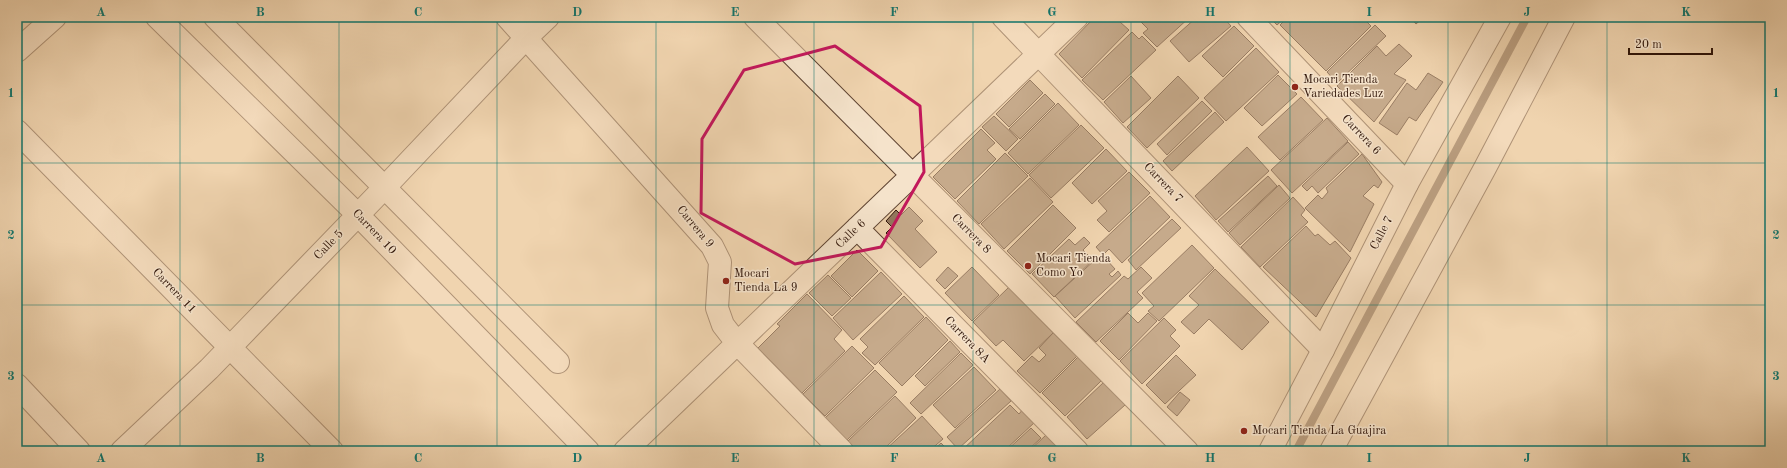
<svg xmlns="http://www.w3.org/2000/svg" width="1787" height="468" font-family="'Old Standard TT',serif">
	<rect width="100%" height="100%" fill="#f0d4af"/>
	<filter id="stains"><feTurbulence type="fractalNoise" baseFrequency=".005" numOctaves="4"/><feColorMatrix values="0 0 0 0 .2 0 0 0 0 .09 0 0 0 0 .02 0 0 0 .5 -.17"/></filter>
	<radialGradient id="worn" r=".72"><stop offset=".6" stop-color="#630" stop-opacity="0"/><stop offset="1" stop-color="#630" stop-opacity=".3"/></radialGradient>
	<g fill="none" stroke-linecap="round" stroke-linejoin="round">
		<path stroke="#7b604a" stroke-width="8" d="M1296 451 1527 17"/>
	</g>
	<path fill="#93785f" stroke="#2f1408" d="M1095 17H1125L1120 22 1129 30 1082 78 1059 54Z
		M1147 17H1190L1157 47 1143 33 1148 29 1141 22Z
		M1197 17H1223L1231 26 1189 62 1170 41Z
		M1269 17H1286L1277 25Z
		M1288 17H1362L1371 26 1326 71 1280 25Z
		M1410 17H1424L1416 24Z
		M1375 25 1386 36 1337 83 1327 72Z
		M1234 26 1254 46 1223 77 1202 56Z
		M1132 32 1139 39 1142 36 1156 50 1103 100 1082 80Z
		M1399 44 1412 56 1394 74 1406 80 1374 122 1337 86 1377 46 1386 56Z
		M1256 48 1279 72 1226 121 1204 98Z
		M1428 73 1443 82 1416 121 1409 117 1397 135 1379 123 1407 83 1416 90Z
		M1278 75 1297 94 1262 126 1244 108Z
		M1131 76 1151 98 1123 123 1104 102Z
		M1178 76 1199 98 1147 148 1127 127Z
		M1030 80 1043 93 1009 127 996 114Z
		M1045 94 1055 104 1020 139 1009 129Z
		M1301 97 1323 120 1280 160 1258 137Z
		M1202 101 1212 111 1167 155 1157 144Z
		M1058 103 1079 125 1028 174 1008 153Z
		M1215 112 1224 122 1172 171 1163 161Z
		M994 116 1018 139 1006 151 982 127Z
		M1327 118 1348 141 1292 193 1271 170Z
		M1081 125 1104 148 1051 198 1029 175Z
		M981 129 995 143 987 150 996 159 955 199 933 177Z
		M1348 142 1359 154 1318 193 1312 186 1307 191 1302 186Z
		M1247 147 1269 171 1216 220 1195 196Z
		M1106 149 1127 171 1092 204 1072 183Z
		M1005 153 1028 176 979 224 957 201Z
		M1362 154 1382 182 1378 188 1374 185 1363 196 1374 204 1350 252 1305 208 1318 195 1322 199 1328 192 1326 188Z
		M1129 172 1150 193 1109 232 1097 220 1107 211 1098 201Z
		M1268 176 1277 186 1228 232 1218 221Z
		M1030 178 1053 202 1004 249 981 224Z
		M1279 185 1290 198 1240 245 1229 233Z
		M1150 196 1170 217 1122 263 1109 249 1103 255 1096 247Z
		M1293 197 1305 210 1301 215 1308 222 1260 267 1241 247Z
		M1053 205 1076 228 1030 274 1007 251Z
		M909 207 923 221 915 229 937 252 920 268 886 233 892 227 886 221 896 210 901 215Z
		M1172 219 1181 228 1136 270 1128 260Z
		M1306 226 1315 236 1318 234 1330 245 1335 241 1351 258 1316 317 1263 267Z
		M1084 237 1090 243 1083 250 1093 260 1054 297 1032 274 1069 239 1075 245Z
		M1192 245 1214 268 1159 321 1148 311 1154 306 1142 293Z
		M857 250 878 271 852 297 831 276Z
		M1105 258 1115 269 1109 274 1112 277 1118 271 1121 275 1075 318 1055 296 1096 259 1100 263Z
		M948 267 958 276 945 289 936 280Z
		M972 267 999 295 972 321 945 293Z
		M1141 267 1152 278 1137 292 1143 298 1096 342 1076 322 1124 276 1128 279Z
		M1215 269 1269 322 1242 350 1209 319 1194 334 1181 322 1199 305 1189 296Z
		M881 272 902 294 853 340 833 318Z
		M828 275 851 298 832 316 809 293Z
		M1009 287 1053 333 1024 361 1003 340 996 346 973 322Z
		M807 294 842 330 834 339 845 351 802 393 758 348 780 326 777 324Z
		M904 296 924 317 875 365 862 353 868 347 860 339Z
		M1128 313 1138 323 1148 313 1157 321 1119 360 1100 341Z
		M926 317 948 340 902 386 879 363Z
		M1164 318 1176 330 1170 336 1180 346 1142 384 1120 361Z
		M1053 333 1077 356 1040 393 1017 371 1032 356 1039 362 1046 355 1039 348Z
		M950 341 960 352 925 386 915 376Z
		M852 346 874 368 825 416 803 394Z
		M961 353 973 365 921 414 910 403Z
		M1176 355 1196 375 1165 404 1146 385Z
		M1078 357 1101 381 1065 416 1042 393Z
		M974 367 996 390 955 428 933 405Z
		M875 370 897 392 846 441 825 418Z
		M1104 382 1125 405 1087 439 1067 417Z
		M1000 389 1011 401 958 449 947 437Z
		M1180 392 1190 400 1177 416 1167 407Z
		M895 396 916 418 882 451H858L848 441Z
		M1010 405 1019 414 1023 409 1035 422 1004 451H961Z
		M922 416 943 439 929 451H884Z
		M1031 428 1041 438 1027 451H1006Z
		M1046 435 1061 451H1029Z
		M941 443 949 451H932Z"/>
	<g fill="none" stroke-linecap="round" stroke-linejoin="round">
		<g stroke="#5f4432" stroke-width="24">
			<path id="minor" d="M157 17 358 215 588 451
				M215 17 558 362
				M507 17 712 246 720 262 717 308 723 325 737 343 842 451
				M755 17 1187 451
				M1003 17 1323 350
				M1248 17 1407 184
				M17 51 55 17
				M17 131 332 451
				M857 228 1077 451
				M17 385 79 451
				M122 451 209 369 385 187 527 37 548 17
				M625 451 1077 17
				M1331 451 1485 168 1564 17"/>
		</g>
		<g stroke="#5f4432" stroke-width="24">
			<path id="tertiary" d="M1270 451 1323 350 1407 184 1500 17"/>
		</g>
		<use href="#minor" stroke="#f5e3cb" stroke-width="22"/>
		<use href="#tertiary" stroke="#f5e3cb" stroke-width="22"/>
	</g>
	<path d="M0 0H1787V468H0ZM835 46 920 106 924 172 881 247 795 264 701 213 702 139 744 70Z" fill="#f0d4af" fill-opacity=".55" fill-rule="evenodd"/>
	<path fill="none" stroke="#c2185b" stroke-width="3" stroke-linejoin="round" d="M835 46 920 106 924 172 881 247 795 264 701 213 702 139 744 70Z"/>
	<path fill="none" stroke="#0f766e" stroke-width="1" stroke-opacity="0.55" d="M180 17V451M339 17V451M497 17V451M656 17V451M814 17V451M973 17V451M1131 17V451M1290 17V451M1448 17V451M1607 17V451M17 163H1770M17 305H1770"/>
	<g fill="#8f2418" stroke="#f5e3cb" stroke-width="1.5">
		<circle cx="1295" cy="87" r="4"/>
		<circle cx="1028" cy="266" r="4"/>
		<circle cx="726" cy="281" r="4"/>
		<circle cx="1244" cy="431" r="4"/>
	</g>
	<g text-anchor="middle" dominant-baseline="central" stroke-width="3" stroke-linejoin="round" paint-order="stroke">
		<g font-size="12" fill="#2f1408" stroke="#f5e3cb" text-anchor="start">
			<text x="1303" y="80">Mocari Tienda<tspan x="1303" dy="14">Variedades Luz</tspan></text>
			<text x="1036" y="259">Mocari Tienda<tspan x="1036" dy="14">Como Yo</tspan></text>
			<text x="734" y="274">Mocari<tspan x="734" dy="14">Tienda La 9</tspan></text>
			<text x="1252" y="431">Mocari Tienda La Guajira</text>
		</g>
		<g font-size="12" fill="#2f1408" stroke="#f5e3cb">
			<text transform="translate(1361 135) rotate(46)">Carrera 6</text>
			<text transform="translate(1163 183) rotate(46)">Carrera 7</text>
			<text transform="translate(695 227) rotate(50)">Carrera 9</text>
			<text transform="translate(374 232) rotate(46)">Carrera 10</text>
			<text transform="translate(1382 233) rotate(-63)">Calle 7</text>
			<text transform="translate(851 234) rotate(-44)">Calle 6</text>
			<text transform="translate(971 234) rotate(45)">Carrera 8</text>
			<text transform="translate(329 245) rotate(-46)">Calle 5</text>
			<text transform="translate(174 291) rotate(46)">Carrera 11</text>
			<text transform="translate(967 340) rotate(46)">Carrera 8A</text>
		</g>
	</g>
	<rect width="1787" height="468" fill="none" stroke="#f0d4af" stroke-width="44"/>
	<path d="M1629 48v6h83v-6" fill="none" stroke="#2f1408" stroke-width="2"/>
	<text x="1635" y="48" font-size="12" fill="#2f1408" stroke="#f5e3cb" stroke-width="3" paint-order="stroke">20 m</text>
	<rect x="22" y="22" width="1743" height="424" fill="none" stroke="#0f766e" stroke-width="1.5"/>
	<g font-size="13" text-anchor="middle" font-weight="bold" fill="#0f766e">
		<text x="101" y="16">A</text>
		<text x="260" y="16">B</text>
		<text x="418" y="16">C</text>
		<text x="577" y="16">D</text>
		<text x="735" y="16">E</text>
		<text x="894" y="16">F</text>
		<text x="1052" y="16">G</text>
		<text x="1210" y="16">H</text>
		<text x="1369" y="16">I</text>
		<text x="1527" y="16">J</text>
		<text x="1686" y="16">K</text>
		<text x="11" y="97">1</text>
		<text x="1776" y="97">1</text>
		<text x="11" y="239">2</text>
		<text x="1776" y="239">2</text>
		<text x="11" y="380">3</text>
		<text x="1776" y="380">3</text>
		<text x="101" y="462">A</text>
		<text x="260" y="462">B</text>
		<text x="418" y="462">C</text>
		<text x="577" y="462">D</text>
		<text x="735" y="462">E</text>
		<text x="894" y="462">F</text>
		<text x="1052" y="462">G</text>
		<text x="1210" y="462">H</text>
		<text x="1369" y="462">I</text>
		<text x="1527" y="462">J</text>
		<text x="1686" y="462">K</text>
	</g>
	<rect width="100%" height="100%" filter="url(#stains)"/>
	<rect width="100%" height="100%" fill="url(#worn)"/>
</svg>
